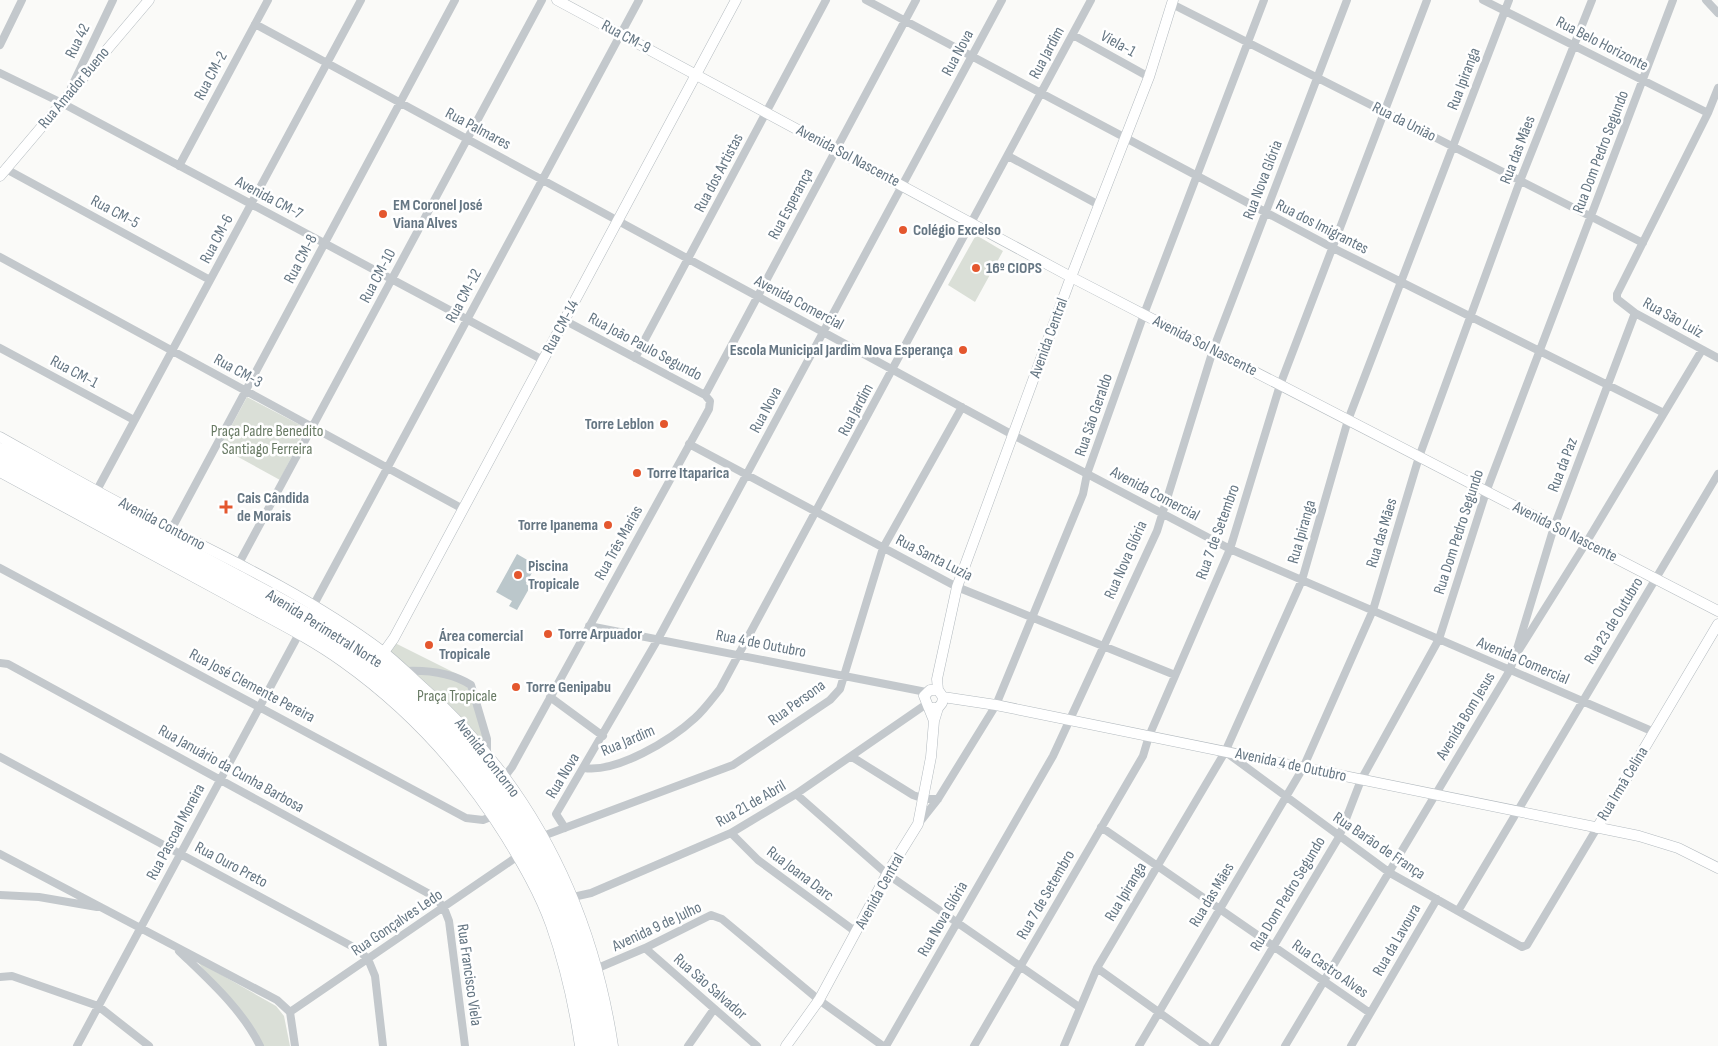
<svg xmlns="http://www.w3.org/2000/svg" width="1718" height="1046" font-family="'Sofia Sans Condensed',sans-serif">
	<rect width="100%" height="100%" fill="#fafaf8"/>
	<path fill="#dadfd7" d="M976 235 1003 251 975 302 948 285Z
		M247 397 306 428 280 480 220 447Z
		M395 643 455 673 471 685 487 754 384 652Z
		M197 961 276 1006 284 1016 290 1046H262Z"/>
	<path fill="#bbc7cb" d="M517 554 536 565 526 584 530 587 517 610 509 606 512 601 496 592Z"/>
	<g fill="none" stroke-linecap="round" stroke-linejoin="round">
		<g stroke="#b3babf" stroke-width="11">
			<path id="secondary" d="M557 0 1071 277 1718 611
				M0 176 149 0
				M0 437C57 469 114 502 173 531 244 566 318 603 382 651 394 660 405 671 416 681 527 778 591 901 613 1046
				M0 472C76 513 152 554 227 595 266 617 307 636 343 662 409 709 463 768 506 837 523 865 540 894 551 925 565 965 574 1005 580 1046
				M384 652 394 638 736 0
				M938 690 937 679 957 587 1071 277 1149 77 1173 0
				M943 697 996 705 1639 836 1678 848 1718 868
				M929 708H938L942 703 943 697 938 690H930L924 696 934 721
				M1597 828 1718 624
				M786 1046 819 1000 887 874 918 824 931 757 934 721 938 708"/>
		</g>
		<g stroke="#b4b9bd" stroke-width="15">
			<path id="highway" d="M0 450C79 492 158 534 237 577 289 605 343 632 389 670 504 765 583 897 602 1046
				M0 463C74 501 148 539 221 580 274 610 329 638 377 676 498 771 566 896 591 1046"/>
		</g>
		<path stroke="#c3c8cc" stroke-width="8" d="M866 0 1333 248 1664 413
			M1483 0 1708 113
			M1706 0 1718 13
			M1172 4 1643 243
			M255 24 1013 435 1230 549 1654 732
			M1073 35 1149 77
			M0 45 22 0
			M0 73 62 103 543 360
			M71 88 113 0
			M1718 88 1708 113 1617 294V299L1635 313 1718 358
			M1008 156 1099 205
			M179 166 268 0
			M6 169 210 280
			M0 257 463 509
			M0 348 134 420
			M635 358 826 0
			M705 395 916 0
			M689 444 957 587 1175 675
			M97 490 361 0
			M171 530 455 0
			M238 565 542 0
			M0 568 466 818 483 820 493 816
			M312 608 639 0
			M589 626 926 692
			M1517 649 1554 527 1635 313
			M0 663 8 664 435 897 444 908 449 921 465 1046
			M405 671C427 670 452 673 471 685L487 739V754
			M550 697 603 736
			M1227 753 1390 873 1522 947 1527 945 1597 828
			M0 757 357 949 368 959 375 976 383 1046
			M852 757 913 795 924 799H938
			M584 768C617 773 671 740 695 718 704 710 712 699 720 689L1091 0
			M505 776 512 767 709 409 710 401 705 395 564 320
			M796 794 887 874 1079 1007
			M919 823 938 799 996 705 1083 494 1087 474 1144 314 1264 0
			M1101 827 1370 1013
			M565 828 556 814 658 639 1002 0
			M731 833 758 860 856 932
			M543 836 733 765 830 700 840 689 883 548 962 407
			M0 854 277 1000 290 1012 295 1046
			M0 895 39 897 97 907
			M573 897 591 893 731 833 796 794 925 705
			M1458 911 1718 474
			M645 948 757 1046
			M179 951C208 979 242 1009 260 1046
			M598 968 645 948 711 915 722 919 819 1000 883 1046
			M1097 968 1206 1046
			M0 977 12 976 98 1006 149 1046
			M290 1012 518 856
			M77 1046 301 630
			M688 1046 714 1009
			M886 1046 1053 756 1157 531 1213 350 1347 0
			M974 1046 1143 756 1149 736 1230 549 1280 385 1427 0
			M1064 1046 1097 968 1225 752 1302 580 1348 420 1509 0
			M1139 1046 1303 768 1373 610 1419 457 1520 181 1592 0
			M1214 1046 1339 837 1361 780 1439 639 1486 492 1673 0
			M1285 1046 1510 670 1514 658 1586 543 1702 350
			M1351 1046 1437 899"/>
		<use href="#secondary" stroke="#fff" stroke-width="10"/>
		<use href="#highway" stroke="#fff" stroke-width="14"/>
	</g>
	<g fill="#e4572e" stroke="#fff" stroke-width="2">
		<circle cx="383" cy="214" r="5"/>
		<circle cx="903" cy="230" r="5"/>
		<circle cx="976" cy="268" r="5"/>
		<circle cx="963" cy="350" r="5"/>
		<circle cx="664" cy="424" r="5"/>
		<circle cx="637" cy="473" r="5"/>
		<path d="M223.5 499.5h5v5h5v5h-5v5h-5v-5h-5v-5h5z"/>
		<circle cx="608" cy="525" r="5"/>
		<circle cx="518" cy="575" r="5"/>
		<circle cx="548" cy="634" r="5"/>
		<circle cx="429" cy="645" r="5"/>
		<circle cx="516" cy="687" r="5"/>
	</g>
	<g text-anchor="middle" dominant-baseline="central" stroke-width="5" stroke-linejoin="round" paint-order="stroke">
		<g font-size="16" fill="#657683" stroke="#fff">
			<text transform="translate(626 37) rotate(28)">Rua CM-9</text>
			<text transform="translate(78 41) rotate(-64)">Rua 42</text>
			<text transform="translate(1118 44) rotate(29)">Viela-1</text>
			<text transform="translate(1602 44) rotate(27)">Rua Belo Horizonte</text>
			<text transform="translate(958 53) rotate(-62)">Rua Nova</text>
			<text transform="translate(1047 53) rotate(-62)">Rua Jardim</text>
			<text transform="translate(211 76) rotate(-62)">Rua CM-2</text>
			<text transform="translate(1464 79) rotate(-69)">Rua Ipiranga</text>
			<text transform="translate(74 88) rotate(-50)">Rua Amador Bueno</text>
			<text transform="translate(1404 122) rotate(27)">Rua da União</text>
			<text transform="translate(478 129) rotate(28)">Rua Palmares</text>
			<text transform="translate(1518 150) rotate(-69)">Rua das Mães</text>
			<text transform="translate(1601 152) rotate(-69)">Rua Dom Pedro Segundo</text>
			<text transform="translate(848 156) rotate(28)">Avenida Sol Nascente</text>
			<text transform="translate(719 173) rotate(-62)">Rua dos Artistas</text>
			<text transform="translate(1263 180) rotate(-69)">Rua Nova Glória</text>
			<text transform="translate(269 198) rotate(28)">Avenida CM-7</text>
			<text transform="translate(791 204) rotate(-62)">Rua Esperança</text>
			<text transform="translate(115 212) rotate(28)">Rua CM-5</text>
			<text transform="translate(1322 227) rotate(27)">Rua dos Imigrantes</text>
			<text transform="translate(217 239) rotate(-62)">Rua CM-6</text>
			<text transform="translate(301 259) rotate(-62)">Rua CM-8</text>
			<text transform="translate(378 276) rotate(-62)">Rua CM-10</text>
			<text transform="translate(464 296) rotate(-62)">Rua CM-12</text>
			<text transform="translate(799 303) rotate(28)">Avenida Comercial</text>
			<text transform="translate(1673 318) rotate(29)">Rua São Luiz</text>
			<text transform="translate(561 327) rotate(-62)">Rua CM-14</text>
			<text transform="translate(1049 338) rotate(-70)">Avenida Central</text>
			<text transform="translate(1205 346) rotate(27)">Avenida Sol Nascente</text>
			<text transform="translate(645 347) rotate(28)">Rua João Paulo Segundo</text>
			<text transform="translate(238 371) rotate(29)">Rua CM-3</text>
			<text transform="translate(74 372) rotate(28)">Rua CM-1</text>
			<text transform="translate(766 410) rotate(-62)">Rua Nova</text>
			<text transform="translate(856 410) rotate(-62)">Rua Jardim</text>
			<text transform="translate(1094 415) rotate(-71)">Rua São Geraldo</text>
			<text transform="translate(1563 465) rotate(-69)">Rua da Paz</text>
			<text transform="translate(1155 494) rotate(28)">Avenida Comercial</text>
			<text transform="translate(162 524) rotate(28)">Avenida Contorno</text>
			<text transform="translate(1218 532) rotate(-70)">Rua 7 de Setembro</text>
			<text transform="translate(1302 532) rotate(-74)">Rua Ipiranga</text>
			<text transform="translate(1459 532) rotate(-72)">Rua Dom Pedro Segundo</text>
			<text transform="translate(1565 532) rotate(27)">Avenida Sol Nascente</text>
			<text transform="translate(1382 533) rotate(-73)">Rua das Mães</text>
			<text transform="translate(619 543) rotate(-61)">Rua Três Marias</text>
			<text transform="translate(934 558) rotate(27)">Rua Santa Luzia</text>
			<text transform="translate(1126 560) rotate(-66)">Rua Nova Glória</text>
			<text transform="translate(1614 621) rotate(-59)">Rua 23 de Outubro</text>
			<text transform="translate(324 629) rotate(32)">Avenida Perimetral Norte</text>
			<text transform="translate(761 644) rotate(11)">Rua 4 de Outubro</text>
			<text transform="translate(1523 661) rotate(23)">Avenida Comercial</text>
			<text transform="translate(252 686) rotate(28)">Rua José Clemente Pereira</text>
			<text transform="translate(797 703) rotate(-36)">Rua Persona</text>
			<text transform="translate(1466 716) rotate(-59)">Avenida Bom Jesus</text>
			<text transform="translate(628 741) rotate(-23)">Rua Jardim</text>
			<text transform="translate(487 758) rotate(52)">Avenida Contorno</text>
			<text transform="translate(1291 765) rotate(12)">Avenida 4 de Outubro</text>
			<text transform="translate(231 769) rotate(29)">Rua Januário da Cunha Barbosa</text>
			<text transform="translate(563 776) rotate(-59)">Rua Nova</text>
			<text transform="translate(1623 784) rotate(-59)">Rua Irmã Celina</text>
			<text transform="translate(751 804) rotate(-30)">Rua 21 de Abril</text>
			<text transform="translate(176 832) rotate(-62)">Rua Pascoal Moreira</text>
			<text transform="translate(1379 846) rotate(34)">Rua Barão de França</text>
			<text transform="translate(231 865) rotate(28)">Rua Ouro Preto</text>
			<text transform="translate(800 874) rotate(37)">Rua Joana Darc</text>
			<text transform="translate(880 891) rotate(-61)">Avenida Central</text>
			<text transform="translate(1126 892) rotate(-59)">Rua Ipiranga</text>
			<text transform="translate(1288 894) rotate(-59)">Rua Dom Pedro Segundo</text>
			<text transform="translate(1046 895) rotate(-60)">Rua 7 de Setembro</text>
			<text transform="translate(1212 895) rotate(-59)">Rua das Mães</text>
			<text transform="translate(943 919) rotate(-60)">Rua Nova Glória</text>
			<text transform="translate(397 923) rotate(-34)">Rua Gonçalves Ledo</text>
			<text transform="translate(657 927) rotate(-25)">Avenida 9 de Julho</text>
			<text transform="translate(1397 940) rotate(-60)">Rua da Lavoura</text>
			<text transform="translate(1330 969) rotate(35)">Rua Castro Alves</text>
			<text transform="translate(469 975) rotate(82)">Rua Francisco Viela</text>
			<text transform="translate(710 987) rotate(41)">Rua São Salvador</text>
		</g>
		<g font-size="16" font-weight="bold" fill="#657683" stroke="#fff" text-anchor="start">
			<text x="393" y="205">EM Coronel José<tspan x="393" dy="18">Viana Alves</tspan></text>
			<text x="913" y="230">Colégio Excelso</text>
			<text x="986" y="268">16º CIOPS</text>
			<text x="953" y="350" text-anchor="end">Escola Municipal Jardim Nova Esperança</text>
			<text x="654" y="424" text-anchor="end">Torre Leblon</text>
			<text x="647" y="473">Torre Itaparica</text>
			<text x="237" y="498">Cais Cândida<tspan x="237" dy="18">de Morais</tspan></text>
			<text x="598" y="525" text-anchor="end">Torre Ipanema</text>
			<text x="528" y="566">Piscina<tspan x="528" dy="18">Tropicale</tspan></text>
			<text x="558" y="634">Torre Arpuador</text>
			<text x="439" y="636">Área comercial<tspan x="439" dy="18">Tropicale</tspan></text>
			<text x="526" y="687">Torre Genipabu</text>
		</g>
		<g font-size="16" fill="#687a64" stroke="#fff">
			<text x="267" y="431">Praça Padre Benedito<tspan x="267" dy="18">Santiago Ferreira</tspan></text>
			<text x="457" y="696">Praça Tropicale</text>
		</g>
	</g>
</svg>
